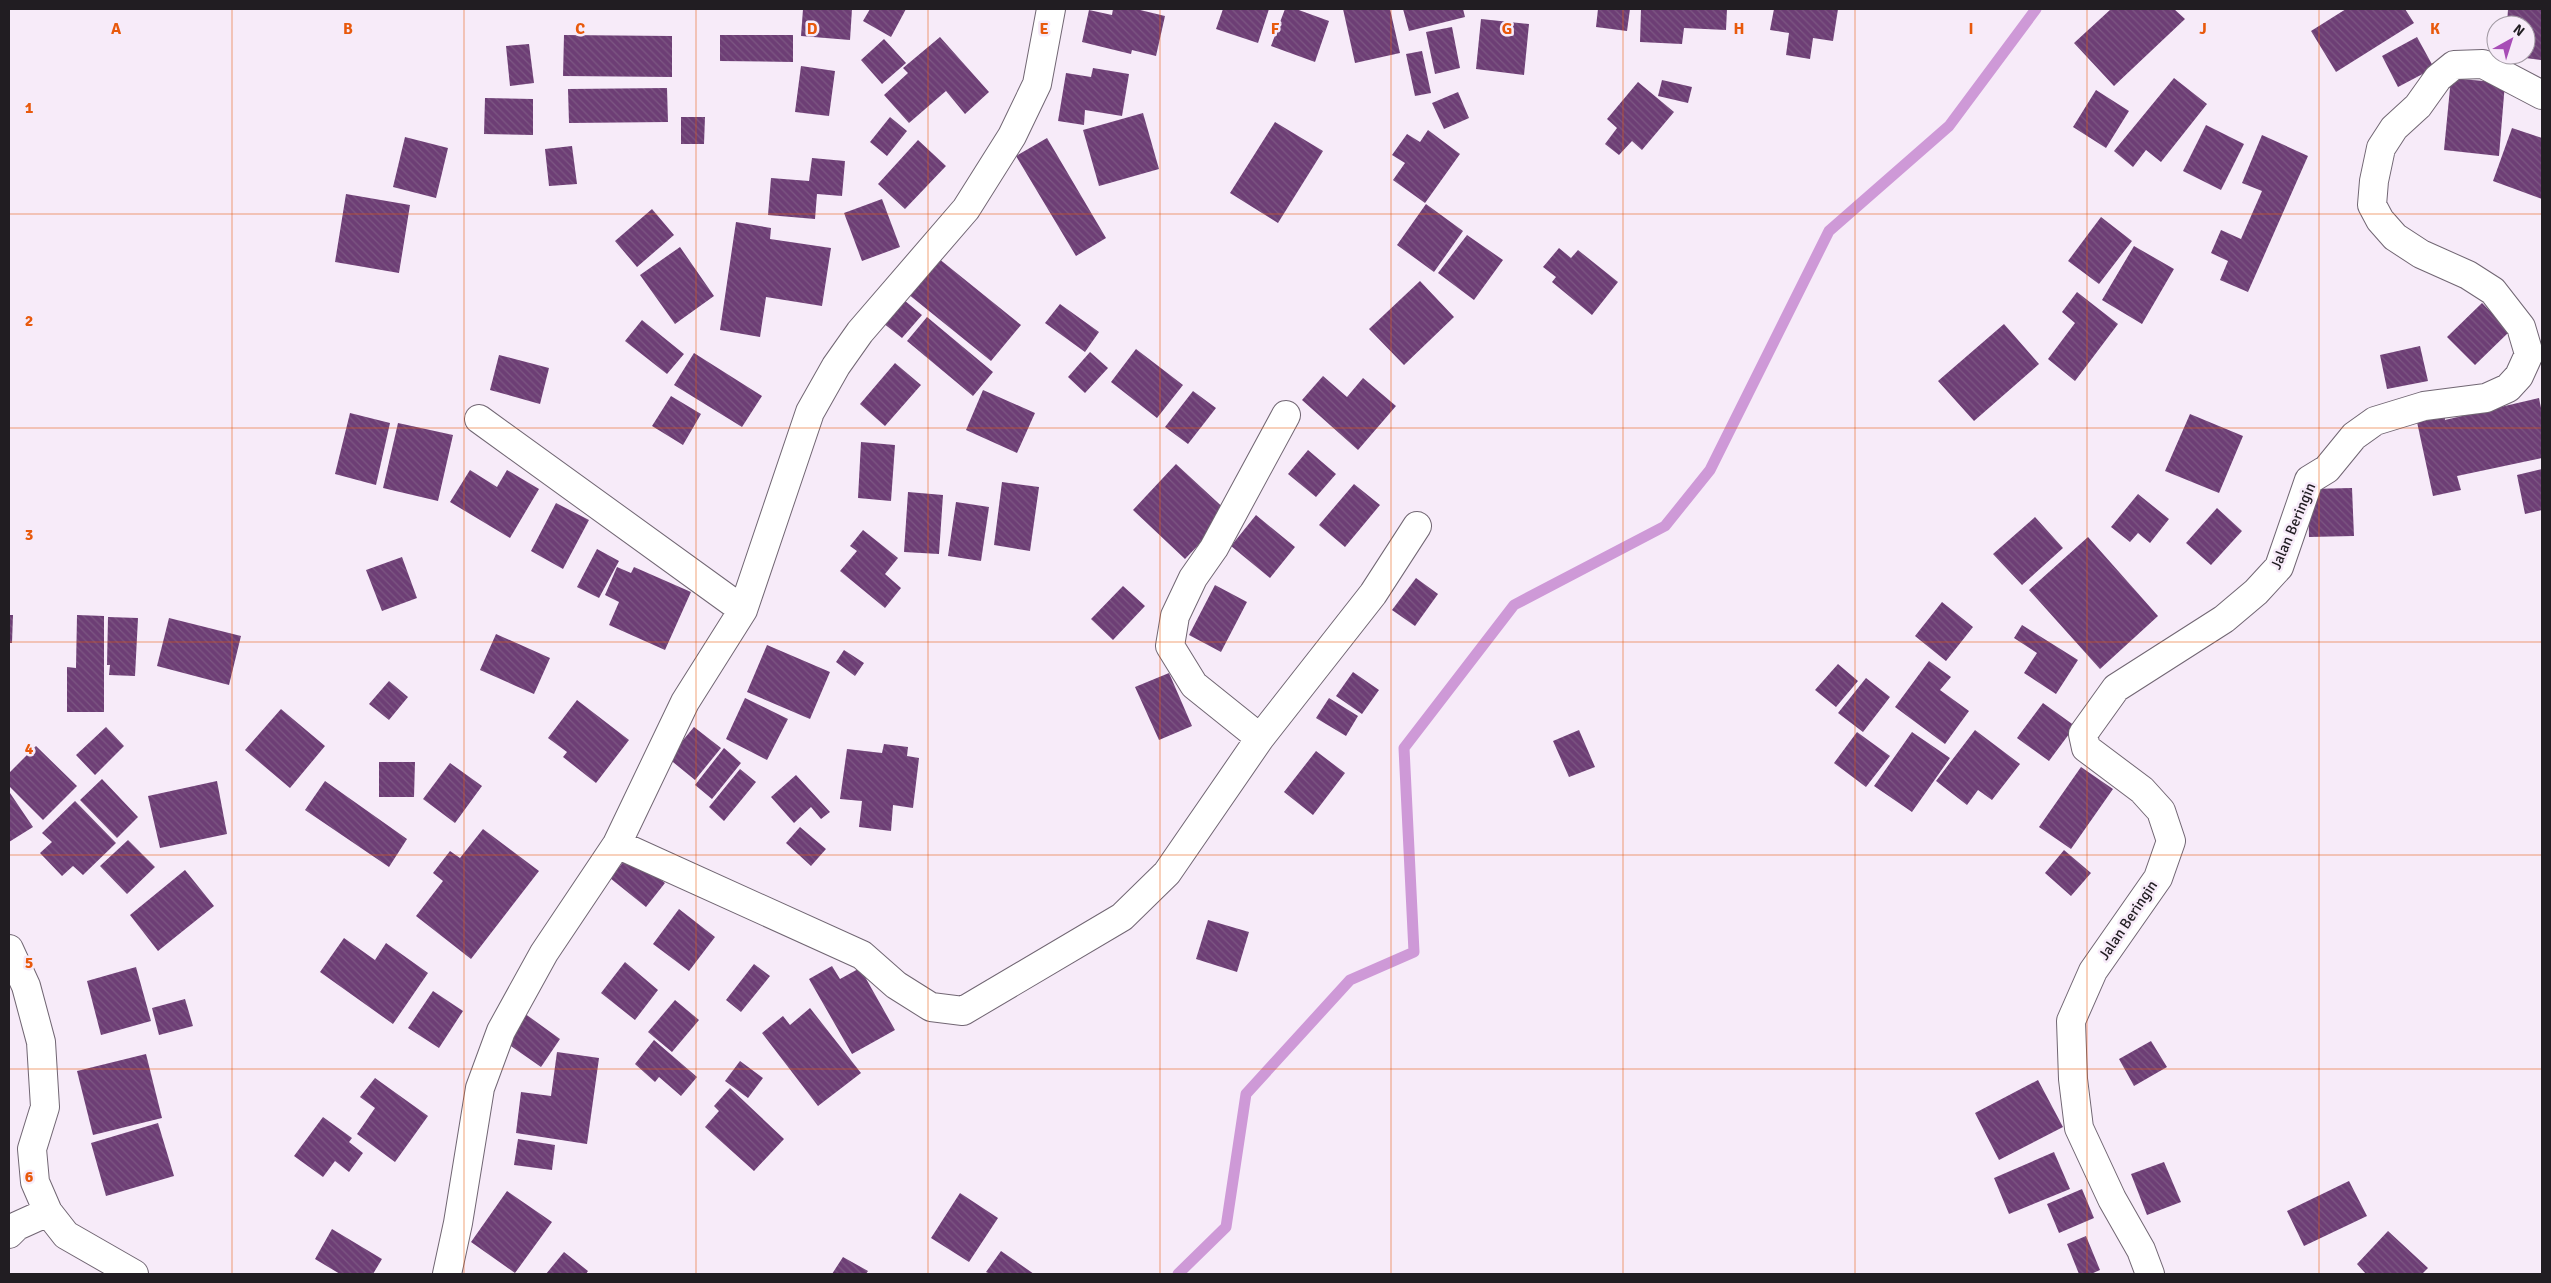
<svg xmlns="http://www.w3.org/2000/svg" width="2551" height="1283" font-family="Signika,sans-serif">
	<defs>
		<pattern id="building-back-hatch" width="6" height="6" patternUnits="userSpaceOnUse" patternTransform="scale(1.25)"><rect width="6" height="6" fill="#6d3e75"/><path d="M-1 5l2 2M0 0l6 6M5-1l2 2" fill="none" stroke="#7d5783"/></pattern>
	</defs>
	<rect width="100%" height="100%" fill="#f7ebf9"/>
	<g fill="none" stroke-linecap="round" stroke-linejoin="round">
		<path stroke="#ce99d7" stroke-width="11" d="M1178 1274 1226 1227 1246 1094 1350 980 1414 952 1404 748 1514 605 1665 526 1710 470 1829 231 1949 126 2036 9"/>
	</g>
	<path fill="url(#building-back-hatch)" d="M803 9H852L850 40 801 36Z
		M870 9H906L891 37 863 21Z
		M1113 9H1136L1165 16 1156 56 1132 50 1131 54 1082 42 1089 10 1112 15Z
		M1223 9H1269L1258 43 1216 29Z
		M1285 9H1296L1329 21 1315 62 1271 46Z
		M1343 9H1390L1400 53 1355 63Z
		M1403 9H1463L1465 17 1409 31Z
		M1598 9H1630L1627 31 1596 27Z
		M1641 9H1727L1726 30 1684 28 1682 44 1640 42Z
		M1774 9H1838L1833 41 1813 38 1810 59 1786 55 1789 33 1770 30Z
		M2111 9H2174L2185 19 2114 86 2074 43Z
		M2346 9H2405L2414 23 2336 72 2311 31Z
		M2508 9H2542L2541 60 2510 56 2526 55V25H2507Z
		M1481 19 1529 24 1524 75 1476 69Z
		M1452 27 1460 68 1435 74 1426 32Z
		M564 35 672 36V77L563 76Z
		M720 35H793V62L720 61Z
		M940 37 989 92 965 114 946 91 909 123 884 95 908 73 903 68Z
		M2417 37 2434 68 2398 87 2382 56Z
		M884 39 906 63 882 84 861 60Z
		M529 44 534 83 510 86 506 46Z
		M1422 51 1431 93 1415 96 1406 54Z
		M801 66 835 71 829 116 795 112Z
		M1093 68 1129 74 1122 116 1085 110 1084 125 1058 121 1066 73 1091 77Z
		M2174 78 2207 104 2161 162 2146 150 2133 167 2114 151Z
		M2451 78 2505 83 2499 156 2444 150Z
		M1662 80 1692 87 1688 103 1658 96Z
		M1638 82 1674 112 1642 150 1632 141 1619 155 1605 144 1617 128 1607 119Z
		M667 88 668 122 569 123 568 89Z
		M2096 90 2129 111 2106 148 2073 127Z
		M1458 92 1469 118 1444 129 1432 103Z
		M485 98 533 99V135L484 134Z
		M1143 113 1159 169 1099 186 1083 130Z
		M681 117H705L704 144H681Z
		M890 117 907 131 887 156 870 142Z
		M1275 122 1323 151 1278 223 1230 193Z
		M2206 125 2244 144 2221 190 2183 171Z
		M2512 128 2542 138V199L2493 181Z
		M1428 130 1460 154 1425 203 1393 180 1405 163 1392 155 1407 134 1420 142Z
		M2262 135 2308 156 2248 292 2220 280 2228 261 2211 253 2221 230 2241 239 2262 191 2242 183Z
		M405 137 448 148 436 198 393 187Z
		M1047 138 1106 238 1076 256 1016 156Z
		M918 140 946 166 905 209 878 184Z
		M572 146 577 184 549 186 545 149Z
		M812 158 845 161 842 196 817 194 815 219 768 215 771 178 809 181Z
		M346 194 410 205 399 273 335 262Z
		M882 199 900 247 862 261 844 213Z
		M1426 204 1463 231 1434 272 1397 245Z
		M652 209 674 235 637 267 615 241Z
		M2101 217 2132 241 2099 284 2068 261Z
		M736 222 771 228 770 239 831 248 822 306 766 297 760 337 720 330Z
		M1467 235 1503 260 1474 300 1438 273Z
		M2134 246 2174 269 2142 324 2102 300Z
		M680 247 714 296 675 324 640 275Z
		M1559 248 1571 258 1578 250 1618 282 1592 315 1552 282 1556 277 1543 267Z
		M938 258 1021 325 991 361 908 294Z
		M1420 281 1454 317 1404 365 1369 329Z
		M2077 292 2118 324 2075 381 2048 359 2075 323 2062 312Z
		M898 295 922 315 902 338 878 319Z
		M2482 303 2510 331 2475 365 2447 337Z
		M1060 304 1099 332 1085 352 1045 323Z
		M927 317 993 372 973 396 907 341Z
		M642 320 684 354 667 374 625 341Z
		M2004 324 2039 364 1974 421 1938 381Z
		M2420 346 2428 381 2387 389 2380 355Z
		M1136 349 1183 385 1157 418 1111 382Z
		M1090 352 1108 368 1085 393 1068 377Z
		M694 353 762 396 742 427 674 385Z
		M499 355 549 368 540 404 490 390Z
		M895 363 921 385 885 426 860 404Z
		M1323 376 1347 397 1363 378 1396 406 1358 450 1302 400Z
		M983 390 1035 413 1017 453 966 430Z
		M1193 391 1216 408 1188 444 1165 427Z
		M671 396 701 414 683 445 652 426Z
		M2539 398 2542 413V458L2457 476 2461 490 2433 496 2417 422 2445 417V420Z
		M350 413 390 423 376 485 335 474Z
		M2190 414 2243 436 2219 493 2165 471Z
		M398 423 453 435 438 501 383 488Z
		M861 442 895 445 891 501 858 498Z
		M1308 450 1336 474 1316 497 1288 474Z
		M1176 464 1229 513 1185 559 1133 510Z
		M2542 469V510L2525 514 2517 475Z
		M470 470 497 487 507 470 539 489 510 538 450 502Z
		M1002 482 1039 487 1030 551 994 545Z
		M1354 484 1380 505 1345 547 1319 525Z
		M2352 488 2354 536 2309 537 2308 489Z
		M908 492 943 495 939 554 904 552Z
		M2138 494 2169 519 2150 543 2138 533 2130 542 2111 527Z
		M956 502 989 507 981 561 948 556Z
		M556 503 589 520 563 569 531 551Z
		M2217 508 2242 531 2211 565 2186 543Z
		M1256 515 1295 547 1270 578 1231 546Z
		M2035 517 2063 548 2022 585 1993 554Z
		M863 530 898 558 885 574 901 588 885 608 840 571 857 551 850 546Z
		M2088 537 2158 616 2100 669 2029 590Z
		M597 549 619 561 599 598 577 587Z
		M402 557 417 598 382 611 366 570Z
		M617 567 631 573 634 567 691 592 665 650 609 625 619 602 605 595Z
		M1416 578 1438 594 1415 626 1392 610Z
		M1215 585 1247 602 1221 652 1189 635Z
		M1123 586 1145 606 1113 640 1091 619Z
		M1942 602 1973 627 1946 661 1915 636Z
		M9 615H13L12 643H9Z
		M77 615 104 616V712H67V667L76 668Z
		M108 617 138 618 135 676 109 675 110 665H107Z
		M169 618 241 636 229 685 157 666Z
		M2022 625 2078 660 2056 694 2024 673 2037 653 2014 638Z
		M496 634 550 658 534 694 480 670Z
		M767 645 830 672 810 719 747 692Z
		M844 650 864 663 855 676 836 662Z
		M1929 661 1951 677 1940 690 1969 711 1945 744 1895 707Z
		M1838 664 1858 681 1836 707 1815 690Z
		M1353 672 1379 690 1362 714 1336 696Z
		M1169 673 1192 726 1159 740 1135 687Z
		M1866 678 1890 697 1863 732 1838 713Z
		M389 681 408 697 389 720 369 704Z
		M745 698 788 719 767 760 726 739Z
		M1329 698 1358 716 1346 736 1316 718Z
		M577 700 629 740 596 783 563 757 567 752 548 738Z
		M2043 703 2075 726 2049 761 2017 738Z
		M281 709 325 746 290 788 245 750Z
		M106 727 124 746 95 775 76 755Z
		M694 727 721 748 695 780 668 758Z
		M1579 730 1595 767 1569 777 1553 741Z
		M1975 730 2020 764 1992 800 1978 790 1967 805 1936 781Z
		M1857 732 1890 756 1866 787 1834 763Z
		M1912 732 1950 758 1912 812 1874 786Z
		M884 744 908 747 907 756 919 758 913 808 893 805 891 831 859 827 862 801 840 799 847 749 882 753Z
		M36 746 77 786 43 820 9 786V773Z
		M724 748 741 763 712 799 695 785Z
		M1316 751 1345 773 1313 815 1284 792Z
		M379 762H415L414 797H379Z
		M450 763 482 786 455 823 423 799Z
		M2081 767 2113 789 2071 849 2039 827Z
		M740 769 756 782 724 821 709 807Z
		M796 775 830 812 821 819 811 807 794 823 771 797Z
		M102 779 138 817 117 838 80 800Z
		M217 781 227 834 160 848 148 796Z
		M325 781 407 839 389 867 305 810Z
		M10 793 33 827 9 842V794Z
		M75 801 116 843 83 875 73 866 62 876 40 853 52 842 42 833Z
		M800 827 826 849 811 866 786 843Z
		M483 829 539 871 471 959 416 916 443 881 433 873 450 851 460 858Z
		M128 840 155 867 127 894 100 866Z
		M2064 850 2091 873 2071 896 2045 873Z
		M630 854 665 883 646 907 610 878Z
		M185 870 214 906 158 951 130 915Z
		M679 909 715 937 689 971 653 944Z
		M1208 920 1249 932 1237 972 1196 959Z
		M344 938 375 960 386 943 428 973 393 1024 320 972Z
		M625 962 658 990 635 1020 601 993Z
		M754 964 770 976 741 1012 726 1000Z
		M832 966 840 979 860 968 895 1030 852 1054 809 979Z
		M136 967 151 1021 101 1035 87 981Z
		M433 991 463 1011 439 1048 408 1028Z
		M185 999 193 1026 159 1035 152 1008Z
		M675 1000 699 1020 672 1052 648 1032Z
		M810 1008 861 1073 818 1106 762 1033 783 1016 790 1025Z
		M524 1013 560 1039 541 1067 505 1042Z
		M654 1040 697 1077 681 1096 659 1077 655 1082 635 1064Z
		M2151 1041 2167 1067 2134 1086 2119 1059Z
		M557 1052 599 1058 587 1144 516 1133 521 1092 551 1096Z
		M146 1054 162 1118 93 1135 77 1071Z
		M740 1061 763 1078 748 1098 725 1081Z
		M375 1078 428 1116 395 1162 357 1134 375 1108 360 1097Z
		M2038 1080 2063 1127 1999 1160 1975 1113Z
		M730 1088 784 1139 754 1171 705 1127 719 1111 714 1106Z
		M323 1117 352 1138 349 1142 363 1153 349 1172 335 1161 323 1177 294 1156Z
		M158 1123 174 1176 106 1196 91 1143Z
		M518 1139 555 1145 552 1170 514 1165Z
		M2054 1152 2070 1189 2009 1214 1994 1178Z
		M2164 1162 2181 1202 2147 1215 2131 1174Z
		M2349 1181 2367 1216 2304 1246 2287 1211Z
		M2082 1189 2094 1218 2059 1233 2047 1204Z
		M507 1191 552 1222 515 1273 471 1242Z
		M960 1193 998 1218 969 1262 931 1238Z
		M332 1229 382 1259 373 1274H340L315 1259Z
		M2388 1231 2428 1268 2422 1274H2366L2357 1264Z
		M2086 1236 2100 1270 2091 1274H2079L2067 1244Z
		M1001 1251 1034 1274H990L986 1272Z
		M564 1252 588 1271 586 1274H546Z
		M843 1257 868 1271 866 1274H832Z"/>
	<g fill="none" stroke-linecap="round" stroke-linejoin="round">
		<g stroke="#716673" stroke-width="30">
			<path id="minor" d="M479 419 743 610
				M1260 738 1194 685 1170 646 1175 616 1193 578 1214 548 1286 415
				M617 844 862 955 896 985 931 1007 963 1011 1122 917 1167 873 1260 738 1373 594 1417 526
				M9 949 26 986 41 1042 45 1107 32 1149 35 1182 48 1212 66 1235 134 1274
				M9 1234 17 1226 48 1212
				M447 1274 458 1223 480 1088 501 1031 544 953 617 844 685 702 743 610 810 412 836 366 860 332 966 209 1012 136 1037 84 1051 9
				M2150 1274 2141 1250 2112 1199 2079 1128 2073 1079 2071 1021 2093 971 2158 878 2171 841 2161 811 2142 790 2086 748 2083 734 2116 688 2224 619 2256 592 2279 567 2309 480 2327 469 2354 436 2375 421 2424 406 2486 398 2508 388 2519 376 2529 354 2521 327 2493 291 2468 275 2421 254 2395 237 2380 220 2372 205 2374 181 2381 148 2394 128 2418 106 2438 78 2454 65 2483 64 2542 95"/>
		</g>
		<use href="#minor" stroke="#fff" stroke-width="28"/>
	</g>
	<path fill="none" stroke="#e8590c" stroke-width="1" stroke-opacity="0.55" d="M232 9V1274M464 9V1274M696 9V1274M928 9V1274M1160 9V1274M1391 9V1274M1623 9V1274M1855 9V1274M2087 9V1274M2319 9V1274M9 214H2542M9 428H2542M9 642H2542M9 855H2542M9 1069H2542"/>
	<g text-anchor="middle" dominant-baseline="central" stroke-width="5" stroke-linejoin="round" paint-order="stroke">
		<g font-size="15" fill="#211d22" stroke="#f7ebf9">
			<text transform="translate(2293 526) rotate(-67)">Jalan Beringin</text>
			<text transform="translate(2128 920) rotate(-56)">Jalan Beringin</text>
		</g>
	</g>
	<g font-size="16" text-anchor="middle" font-weight="bold" fill="#e8590c" stroke="#f7ebf9" stroke-width="5" stroke-linejoin="round" paint-order="stroke">
		<text x="116" y="34">A</text>
		<text x="348" y="34">B</text>
		<text x="580" y="34">C</text>
		<text x="812" y="34">D</text>
		<text x="1044" y="34">E</text>
		<text x="1275" y="34">F</text>
		<text x="1507" y="34">G</text>
		<text x="1739" y="34">H</text>
		<text x="1971" y="34">I</text>
		<text x="2203" y="34">J</text>
		<text x="2435" y="34">K</text>
		<text x="29" y="113">1</text>
		<text x="29" y="326">2</text>
		<text x="29" y="540">3</text>
		<text x="29" y="754">4</text>
		<text x="29" y="968">5</text>
		<text x="29" y="1182">6</text>
	</g>
	<rect width="2551" height="1283" fill="none" stroke="#211d22" stroke-width="20"/>
	<g transform="translate(2511 40) rotate(39)"><circle r="24" fill="#f7ebf9" stroke="#a199a3"/>
	<path d="M0-4L9 19L0 12L-9 19Z" fill="#a74cb6"/>
	<text y="-8" font-size="14" font-weight="bold" text-anchor="middle" fill="#211d22">N</text>
	</g>
</svg>
